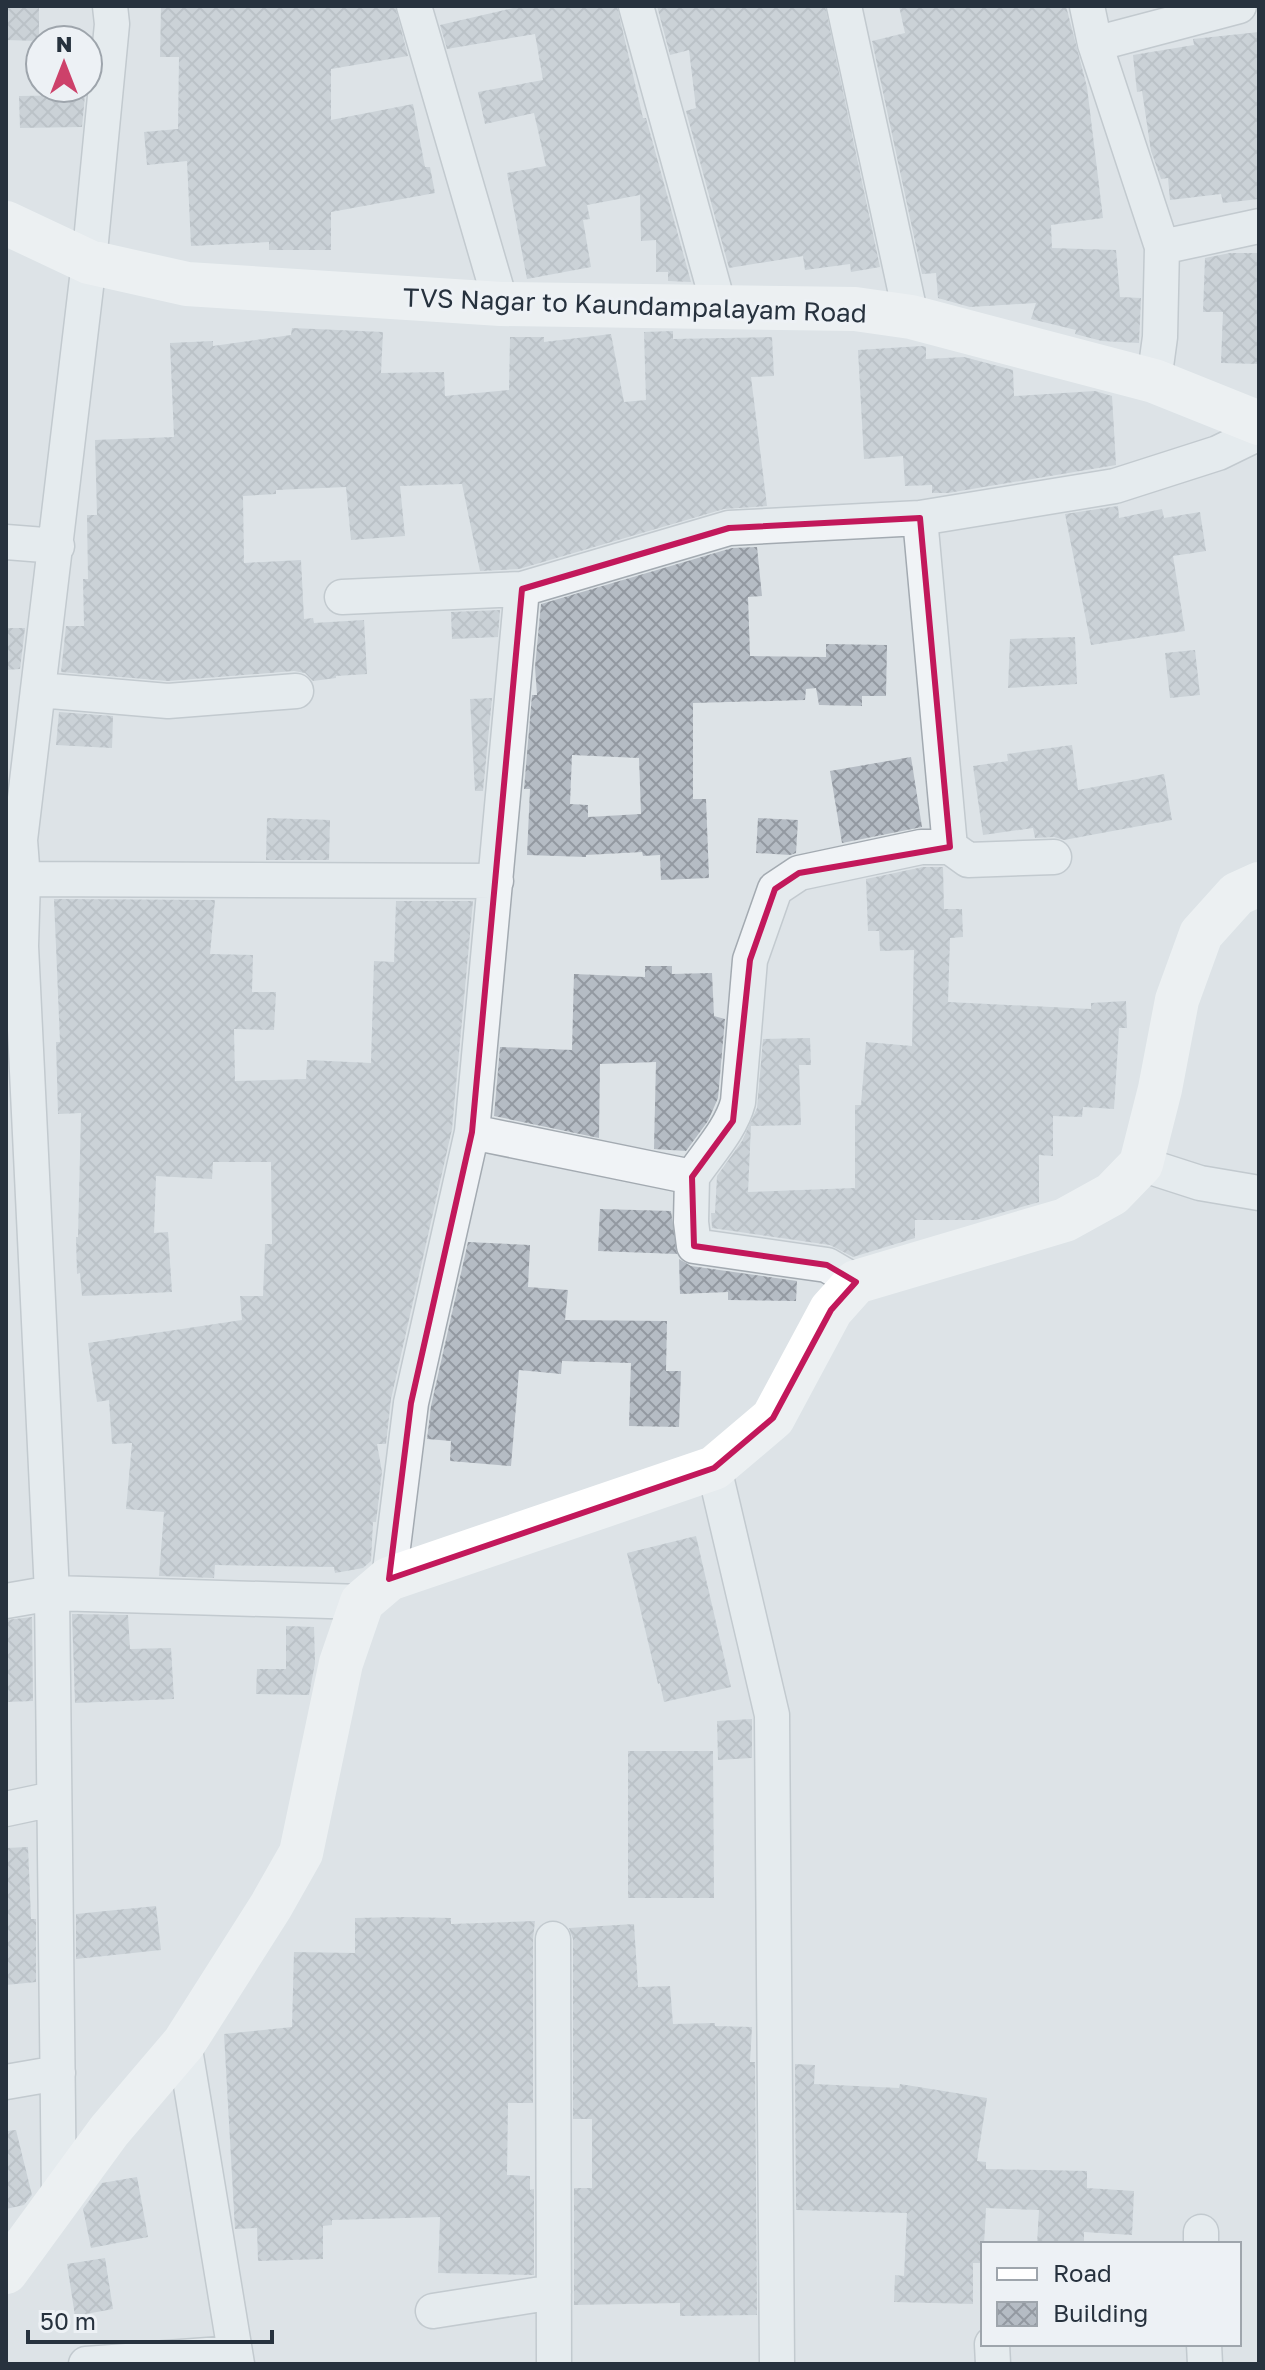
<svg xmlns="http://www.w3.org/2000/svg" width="1265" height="2370" font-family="'Golos Text',sans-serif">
	<defs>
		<pattern id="building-cross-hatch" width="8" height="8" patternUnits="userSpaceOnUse" patternTransform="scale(2)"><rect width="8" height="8" fill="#b5bcc4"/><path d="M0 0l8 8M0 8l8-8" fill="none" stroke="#9399a1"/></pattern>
	</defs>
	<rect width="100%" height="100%" fill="#dde3e7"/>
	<path fill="url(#building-cross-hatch)" fill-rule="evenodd" d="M6 6H39V41L6 40Z
		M161 6H395L408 56 331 69V120L413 104 425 167H430L435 193 331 212V250H269V242L191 246 187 161 147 165 144 132 178 129 179 57H160Z
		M522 6H617L643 118H646L691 282 668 281V272H656V240L641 241 640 195 587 205 590 219 583 220 591 267 527 279 507 173 546 166 534 113 485 124 478 92 543 80 535 34 447 49 440 25Z
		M657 6H825L880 267 851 272 850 264 805 270 803 256 729 268 686 111 696 108 689 50 670 55Z
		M899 6H1066L1087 87 1103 218 1051 225 1052 248 1116 250 1120 297 1141 298 1139 343 1102 341 1075 334 1076 330 1031 319 1036 303 970 307 938 298 936 273 922 274 872 41 905 33Z
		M1259 32V199L1223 203 1221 194 1170 200 1168 178 1161 179 1151 151 1142 91 1137 92 1133 55 1194 45 1193 39Z
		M85 95 82 127 20 128 19 96Z
		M1230 253H1259V364L1221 363 1223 312H1203L1205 258Z
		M292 328 383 332 381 373 444 372 445 396 509 390 510 337H544V342L611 334 624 402 646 400 644 332 673 331V339L772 337 774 376 751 377 767 506 724 509 519 569 480 571 462 484 400 486 405 536 351 540 346 487 276 490V494L243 496 244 563 301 560 304 619 313 618 314 623 364 620 367 674 336 676V678L313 681 305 673 294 671 168 681 61 672 66 626H84L83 579H88L87 515H97L95 440 174 437 170 343 213 341V346L291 335Z
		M922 346 926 347V359L964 357 1013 370 1014 396 1095 391 1112 396 1116 465 948 493H932V485L905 486 903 456 864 459 858 350Z
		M1118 506 1119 518 1162 509 1164 518 1200 512 1206 551 1173 556 1185 631 1091 645 1065 514Z
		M757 547 762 596 748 597 750 656 826 657V644L887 645 886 696H862V706L819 705 816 688 806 689 805 700 693 703V799H706L709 878 661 880 660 855 643 856 642 852 586 855V857L527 855 530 789H524L532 695H537L535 667 541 604 732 548ZM572 755 639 758 641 814 588 817V805L570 804Z
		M500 610 498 637 452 639 451 612Z
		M6 628H25L20 669 6 670Z
		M1075 637 1077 684 1008 688 1010 639Z
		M1195 650 1200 695 1170 698 1165 653Z
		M492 698 483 791H475L470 699Z
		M59 712 113 716 112 748 56 745Z
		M1072 745 1078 790 1164 774 1172 820 1064 840 1054 837 1035 838 1033 828 983 835 973 766 1008 761 1007 754Z
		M911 757 922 827 842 843 830 771Z
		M267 818 330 820 329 860H266Z
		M758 818 798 820 796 853 790 855 756 853Z
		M923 867H943L944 909H962L963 937 950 938 948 1002 1091 1009V1003L1126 1001 1127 1028H1119L1114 1109 1083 1107 1082 1117 1053 1116V1156L1039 1155V1202L976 1220H915V1238L853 1257 830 1245 712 1228 711 1213H715L717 1176 742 1141 757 1108 763 1039 810 1038 811 1065H799L801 1125 751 1126 748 1192 855 1188V1105H861L866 1042 912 1046 914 950 880 951 879 931H868L866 879Z
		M54 899 215 900 210 954 253 955 252 992H276L274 1030 234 1029 235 1081 306 1079 307 1060 371 1063 374 961 394 962 396 901H473L452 1129 391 1399 386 1444H377L382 1472 376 1522H373L371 1561 363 1568 335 1573 334 1567 215 1565 214 1578 159 1576 164 1512 126 1509 132 1443 112 1444 109 1400 97 1402 88 1343 242 1320 240 1296H263L265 1244H272L271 1162H213L212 1179 156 1176 154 1233 168 1232 172 1292 82 1296 80 1273 77 1274 76 1237H78L81 1113 58 1114 56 1042H60Z
		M645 966H672V974L712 973 714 1016 725 1019 718 1098 708 1121 686 1151 654 1149 656 1062 600 1064 599 1138 494 1116 500 1047 572 1050 574 974 645 977Z
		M600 1209 671 1211 677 1254 598 1251Z
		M468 1242 530 1245 528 1287 568 1290 565 1320 667 1321 666 1371H681L679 1427 629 1426 631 1363 562 1361 561 1374 519 1370 511 1466 450 1461 451 1441 427 1439 431 1406Z
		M679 1259 691 1266 797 1281 796 1301 728 1300V1292L680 1294Z
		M696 1536 731 1687 664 1702 660 1683 658 1684 627 1553Z
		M72 1614 128 1615 130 1649 171 1648 174 1699 75 1703Z
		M32 1617 33 1701 6 1702V1620Z
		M286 1626 314 1627 315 1663 309 1695 256 1694 257 1669H286Z
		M752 1719V1758L718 1760 717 1721Z
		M628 1751H713L714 1898H628Z
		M28 1847 31 1919H36V1982L6 1985V1848Z
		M156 1906 161 1950 76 1959V1914Z
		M404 1917 451 1918V1924L535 1921 533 1939V2103H508L507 2175 530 2176V2190L534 2189V2275L438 2273 440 2217 332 2220V2225L323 2226V2259L258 2261 257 2228 235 2229 224 2034 292 2027 294 1952 355 1953V1918Z
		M634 1924 638 1987 670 1986 673 2024 715 2023V2026L752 2027 750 2062H755L757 2315 680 2316V2303L574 2305V2188H592V2119H573V1939L569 1928Z
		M795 2064 815 2065 814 2084 899 2088 900 2084 987 2098 977 2161 986 2162V2169L1087 2171V2188L1134 2191 1132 2235 1084 2232V2244H1037L1039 2210 986 2208 983 2263H973V2304L894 2302 895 2275 904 2276 907 2213 796 2210Z
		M16 2130 32 2195 24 2205 6 2209V2131Z
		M137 2177 148 2237 91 2248 83 2209 102 2183Z
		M105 2258 113 2309 75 2316 67 2264Z"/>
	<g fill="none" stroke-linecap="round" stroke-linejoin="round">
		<g stroke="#a3aab1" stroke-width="37">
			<path id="street" d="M110 6 112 24 89 262 20 840 23 879 21 946 52 1593 362 1602
				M414 6 501 304
				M636 6 719 307
				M844 6 911 317
				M1087 6 1095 44 1162 247 1160 337 1154 381
				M1095 44 1239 6
				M1162 247 1259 226
				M920 518 950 847
				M6 542 57 546
				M342 597 522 589
				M39 690 168 701 296 691
				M23 879 496 881
				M472 1132 692 1177 691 1222 694 1246 827 1265 856 1282
				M1141 1164 1200 1183 1259 1193
				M692 1177C708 1153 731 1129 738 1102L750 960 775 889 799 873 921 847H950L968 860 1054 857
				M714 1468 772 1715 777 2364
				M389 1579 411 1403 472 1132 522 589 729 528 920 518 1115 486 1218 453 1259 433
				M6 1601 52 1593 59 2198
				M6 1809 53 1799
				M553 1939 554 2364
				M184 2043 237 2364
				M6 2082 58 2073
				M1201 2232V2244
				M433 2311 554 2292
				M992 2344 993 2364
				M1204 2344 1205 2364
				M86 2364 235 2353"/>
		</g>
		<use href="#street" stroke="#f0f3f6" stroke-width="34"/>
		<path stroke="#fff" stroke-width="44" d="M6 223 89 262 187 284 501 304 855 309 911 317 1154 381 1259 423
			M6 2272 109 2131 184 2043 271 1906 301 1853 341 1663 362 1602 389 1579 714 1468 773 1418 831 1310 856 1282 1065 1220 1112 1194 1141 1164 1160 1089 1177 1000 1201 934 1237 894 1259 884"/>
	</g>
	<path d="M0 0H1265V2370H0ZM920 518 950 847 799 873 775 889 750 960 733 1121 692 1177 694 1246 827 1265 856 1282 831 1310 773 1418 714 1468 389 1579 411 1403 472 1132 522 589 729 528Z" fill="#dde3e7" fill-opacity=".55" fill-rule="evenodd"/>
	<path fill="none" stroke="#c2185b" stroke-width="6" stroke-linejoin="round" d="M920 518 950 847 799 873 775 889 750 960 733 1121 692 1177 694 1246 827 1265 856 1282 831 1310 773 1418 714 1468 389 1579 411 1403 472 1132 522 589 729 528Z"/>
	<g text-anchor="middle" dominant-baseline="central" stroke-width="6" stroke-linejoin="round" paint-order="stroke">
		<g font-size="26" fill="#27323e" stroke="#edf1f5">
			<text transform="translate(635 305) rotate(2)">TVS Nagar to Kaundampalayam Road</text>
		</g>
	</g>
	<rect width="1265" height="2370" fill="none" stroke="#27323e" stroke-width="16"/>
	<rect x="981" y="2242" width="260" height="104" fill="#edf1f5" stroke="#9ea5ac" stroke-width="2"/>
	<rect x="997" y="2268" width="40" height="12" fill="#ffffff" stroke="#9ea5ac" stroke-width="2"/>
	<text x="1053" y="2282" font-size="24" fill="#27323e">Road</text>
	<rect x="997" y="2302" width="40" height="24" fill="url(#building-cross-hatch)" stroke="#9ea5ac" stroke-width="2"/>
	<text x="1053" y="2322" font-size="24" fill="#27323e">Building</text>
	<g transform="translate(64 64)"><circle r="38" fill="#edf1f5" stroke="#9ea5ac" stroke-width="2"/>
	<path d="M0-6L14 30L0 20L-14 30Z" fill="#cd416a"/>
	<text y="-12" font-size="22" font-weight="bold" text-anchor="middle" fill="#27323e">N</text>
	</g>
	<path d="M28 2330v12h244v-12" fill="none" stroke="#27323e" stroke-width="4"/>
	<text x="40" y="2330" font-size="24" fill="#27323e" stroke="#edf1f5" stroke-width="6" paint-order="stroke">50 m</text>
</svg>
